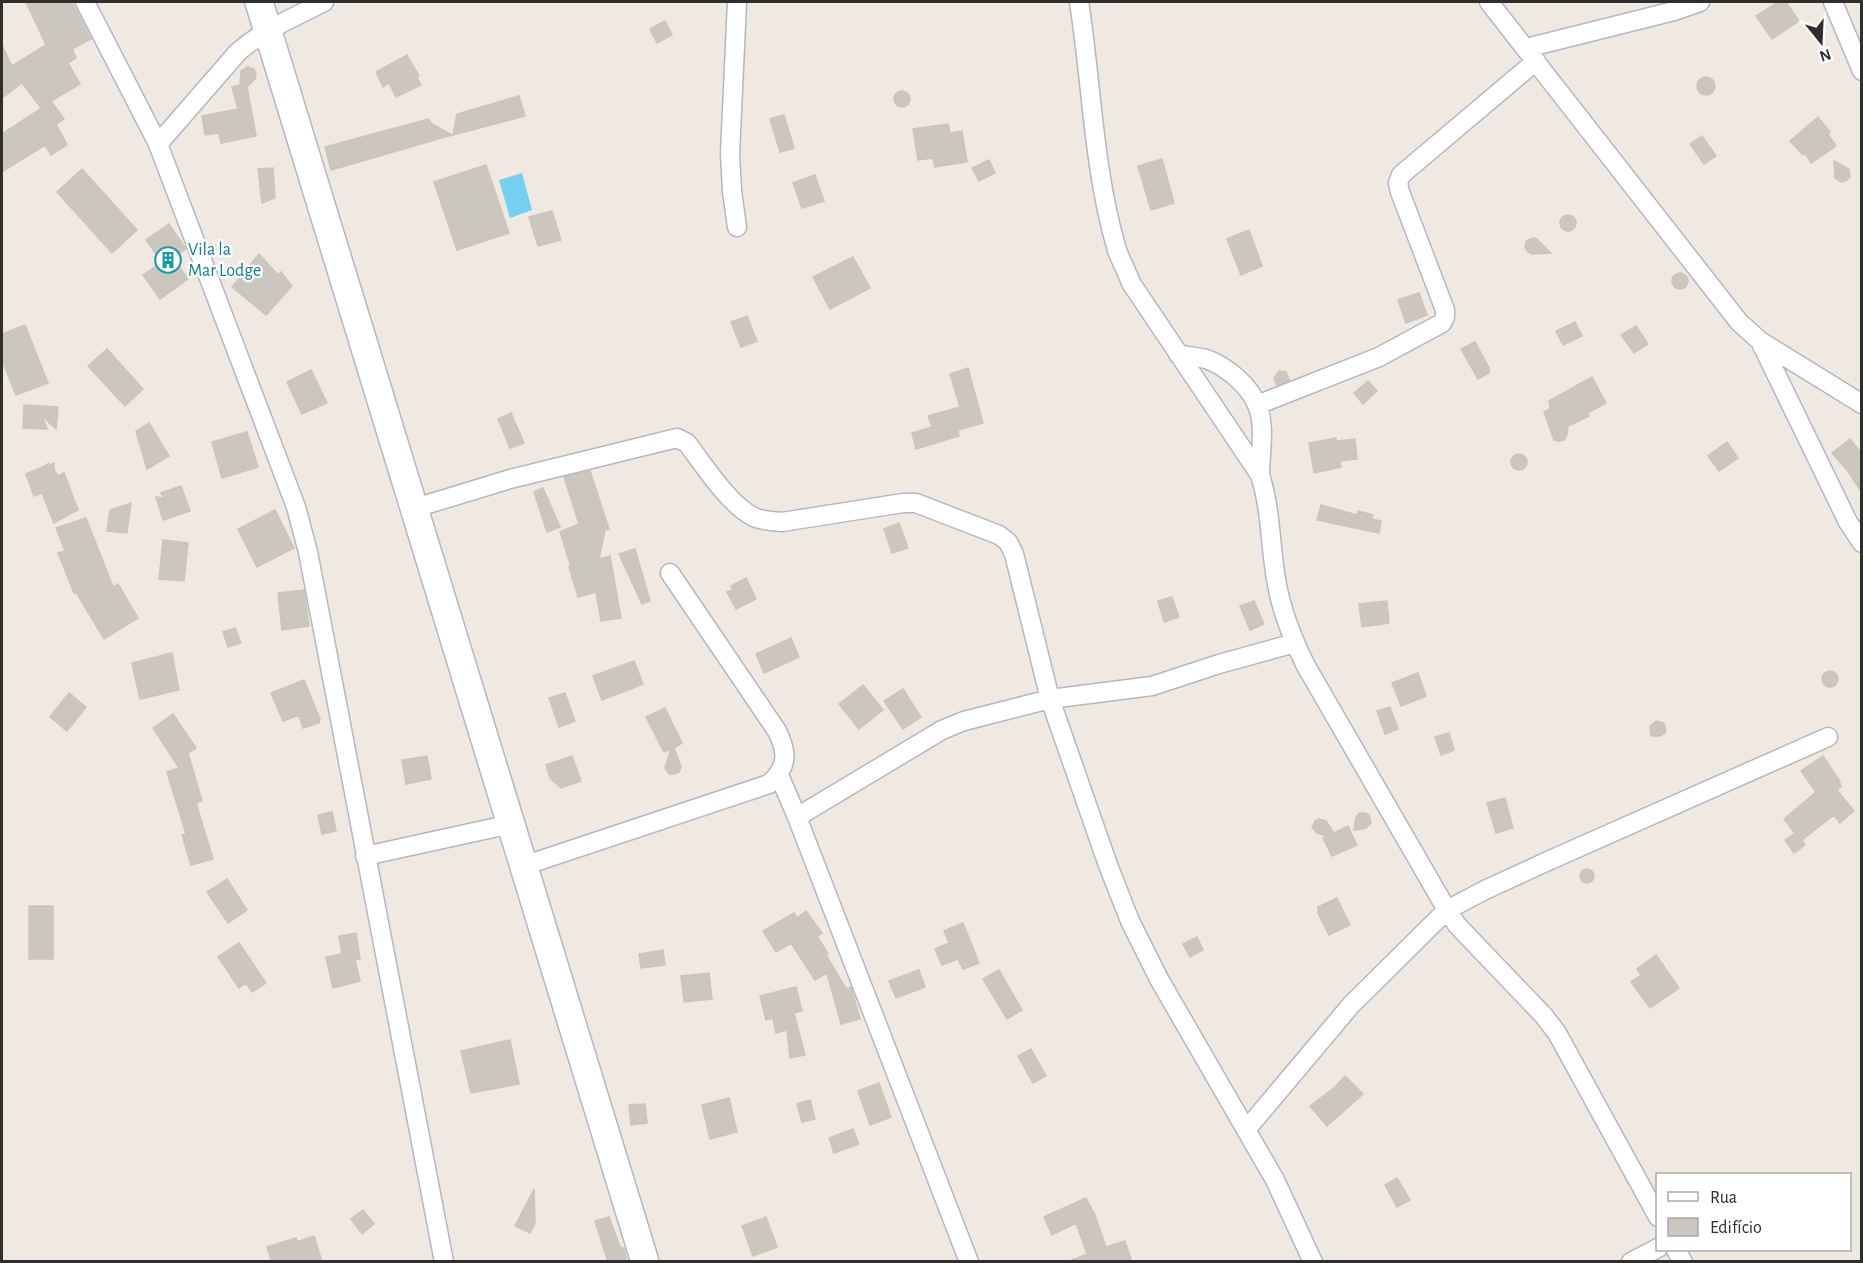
<svg xmlns="http://www.w3.org/2000/svg" width="1863" height="1263" font-family="'Alegreya Sans',sans-serif">
	<rect width="100%" height="100%" fill="#efe9e1"/>
	<path fill="#75cff0" d="M522 173 532 210 510 218 499 180Z"/>
	<path fill="#cbc7bf" stroke="#cbc5ba" stroke-width="1.5" d="M26 2H72L91 39 72 49 76 58 68 63 80 84 51 101 64 119 56 124 67 145 51 155 45 145 2 172V134L45 106 41 108 22 83 2 98V45L12 66 46 45Z
		M1778 2H1786L1799 21 1772 39 1756 16Z
		M665 21 672 35 657 43 650 29Z
		M407 55 419 76 417 77 421 85 396 97 389 83 383 87 376 72Z
		M247 67 254 69 256 74 255 79 247 87 256 136 221 143 219 133 205 135 202 116 238 109 232 87 240 85 241 71Z
		M1697 86a9 9 0 1 1 18 0a9 9 0 1 1-18 0Z
		M894 99a8 8 0 1 1 16 0a8 8 0 1 1-16 0Z
		M519 96 525 116 453 135 457 114Z
		M784 115 794 148 780 152 770 119Z
		M1818 117 1830 132 1828 134 1836 146 1811 163 1805 153 1803 155 1790 141Z
		M428 119 432 124 452 135 331 170 325 147Z
		M948 124 950 133 962 131 967 162 935 167 933 158 918 160 913 129Z
		M1702 136 1716 156 1704 164 1690 144Z
		M1162 159 1174 203 1151 210 1138 166Z
		M989 160 995 173 979 181 972 168Z
		M1834 161 1849 169 1850 177 1846 181 1841 182 1835 178Z
		M486 165 509 233 457 250 434 182Z
		M273 168 275 198 262 203 258 169Z
		M82 169 137 230 112 253 57 192Z
		M815 175 824 201 802 208 793 183Z
		M552 211 561 240 538 246 529 217Z
		M1560 223a8 8 0 1 1 16 0a8 8 0 1 1-16 0Z
		M169 224 186 249 173 257 188 279 160 299 143 275 162 262 146 240Z
		M1249 230 1262 266 1241 275 1227 239Z
		M1535 238 1538 240 1551 253 1532 254 1528 252 1525 247 1526 242 1530 239Z
		M259 254 278 275 281 272 292 286 266 315 232 287Z
		M853 257 870 288 830 309 813 277Z
		M1672 281a8 8 0 1 1 16 0a8 8 0 1 1-16 0Z
		M1419 293 1427 315 1406 323 1398 300Z
		M747 316 757 341 741 347 731 322Z
		M1575 322 1582 336 1563 345 1556 331Z
		M25 325 48 383 16 395 2 360V334Z
		M1636 326 1648 344 1634 353 1621 335Z
		M1475 342 1489 368V373L1478 379 1461 349Z
		M107 349 143 389 125 406 88 366Z
		M968 368 983 423 958 430 959 436 916 449 912 433 932 427 928 416 960 407 950 374Z
		M311 370 327 403 302 414 287 382Z
		M1279 371 1286 372 1289 379V381L1277 385 1274 378Z
		M1592 377 1606 403 1588 413 1589 416 1568 426 1567 435 1564 440 1559 441 1554 440 1544 412 1550 408 1549 401Z
		M1368 381 1377 391 1363 404 1354 393Z
		M24 405 58 407 56 429 42 416 47 429 23 428Z
		M511 413 524 443 510 448 498 419Z
		M149 423 169 456 147 469 136 431Z
		M247 432 258 467 222 478 212 442Z
		M1336 438V441L1355 439 1357 459 1340 461 1341 467 1314 473 1309 443Z
		M1850 439 1862 454V493L1847 470 1832 453Z
		M1727 442 1738 458 1719 471 1708 456Z
		M1511 462a8 8 0 1 1 16 0a8 8 0 1 1-16 0Z
		M49 463 50 465 54 463V470L58 476 64 473 78 510 54 523 42 493 34 496 26 474 45 466Z
		M590 471 609 529 605 530 599 559 610 556 621 618 601 621 596 592 578 597 569 567H571L560 532 579 524 564 477Z
		M181 486 190 511 163 520 156 497 164 498 161 493Z
		M543 488 560 527 547 532 534 492Z
		M131 503 127 533 107 531 110 510Z
		M1321 505 1357 515 1358 511 1373 515 1372 519 1381 521 1379 533 1317 520Z
		M275 510 294 548 257 567 238 529Z
		M86 518 113 587 118 584 138 618 104 639 76 592 74 593 58 553 65 551 56 528Z
		M899 523 908 548 892 553 884 529Z
		M163 540 188 543 184 581 159 579Z
		M635 549 650 601 642 604 619 554Z
		M746 578 756 599 736 609 727 592 733 590 731 586Z
		M304 590 309 626 282 630 278 593Z
		M1172 597 1179 617 1164 622 1158 601Z
		M1254 601 1264 624 1250 630 1240 606Z
		M1387 601 1389 623 1362 627 1359 604Z
		M235 628 241 643 228 647 223 632Z
		M791 638 799 657 764 673 756 654Z
		M172 653 179 690 140 699 132 663Z
		M634 661 643 684 602 700 593 676Z
		M1822 679a8 8 0 1 1 16 0a8 8 0 1 1-16 0Z
		M1418 673 1426 696 1401 706 1392 683Z
		M304 680 320 719 319 723 303 728 299 715 283 721 271 693Z
		M863 685 883 710 859 729 839 704Z
		M903 689 921 717 903 729 884 701Z
		M69 693 86 707 67 731 50 717Z
		M565 693 575 721 559 727 549 698Z
		M1390 707 1398 729 1385 734 1377 711Z
		M665 708 682 743 674 748 681 767 679 772 675 774H669L665 768 671 749 664 752 646 717Z
		M173 714 196 748 188 753 202 801 196 803 213 859 191 865 182 835 186 834 167 772 179 768 153 728Z
		M1656 721 1664 723 1666 730 1665 733 1660 736H1651L1650 726Z
		M1449 733 1454 750 1441 755 1435 737Z
		M427 756 431 779 406 784 402 760Z
		M572 756 581 781 561 788 550 778 546 765Z
		M1823 756 1839 780 1841 787 1837 790 1854 811 1840 823 1834 815 1802 840 1805 845 1794 853 1785 840 1795 833 1784 819 1816 792 1801 771Z
		M1505 798 1513 828 1496 833 1487 803Z
		M332 812 336 831 322 834 318 815Z
		M1359 813H1365L1369 815 1371 823 1366 828 1354 830 1356 817Z
		M1319 819 1326 821 1334 833 1348 826 1357 845 1332 856 1323 838 1327 836 1317 833 1312 827 1315 821Z
		M1580 876a7 7 0 1 1 14 0a7 7 0 1 1-14 0Z
		M227 879 247 910 228 923 207 892Z
		M1337 898 1350 925 1329 935 1318 913V907Z
		M29 906H53V959H29Z
		M806 911 822 933 817 936 828 954 826 955 846 989 851 987 860 1019 841 1024 827 973 815 980 791 943 776 952 763 931 794 913 797 918Z
		M963 923 979 963 963 969 958 959 942 965 935 949 949 943 944 931Z
		M356 933 360 959 355 960 360 981 333 988 326 957 342 954 339 936Z
		M1197 937 1203 950 1190 957 1183 944Z
		M239 943 266 983 252 992 246 983 239 988 218 957Z
		M663 950 665 965 641 968 639 954Z
		M1656 955 1679 988 1650 1008 1631 982 1641 975 1637 969Z
		M919 970 925 987 896 998 889 981Z
		M999 970 1022 1010 1007 1019 983 979Z
		M709 973 712 999 684 1002 681 976Z
		M796 987 802 1011 794 1013 805 1055 790 1058 787 1030 776 1033 773 1018 766 1020 760 996Z
		M510 1040 519 1084 471 1093 461 1051Z
		M1031 1049 1046 1076 1033 1083 1018 1056Z
		M1345 1076 1363 1094 1327 1126 1310 1106 1335 1087Z
		M879 1083 891 1117 870 1125 858 1091Z
		M729 1098 737 1132 710 1139 702 1105Z
		M810 1100 815 1119 802 1122 797 1104Z
		M645 1104 647 1123 631 1125 629 1105Z
		M853 1129 859 1144 834 1153 829 1138Z
		M1397 1178 1410 1200 1397 1207 1385 1185Z
		M534 1189 535 1223 530 1233 515 1226Z
		M1086 1198 1095 1215 1106 1247 1125 1241 1132 1262H1072V1260L1087 1254 1076 1223 1052 1235 1044 1217Z
		M363 1210 374 1224 362 1234 351 1219Z
		M609 1217 620 1247 624 1248 627 1262H608L595 1221Z
		M766 1217 777 1247 753 1256 742 1226Z
		M314 1236 322 1262H272L267 1247 296 1238 297 1242Z"/>
	<g fill="none" stroke-linecap="round" stroke-linejoin="round">
		<g stroke="#b4b7c1" stroke-width="21">
			<path id="street" d="M85 2 158 144 296 507 308 552 444 1262
				M737 2 730 154 732 191 737 227
				M1079 2C1092 84 1093 169 1117 250 1121 261 1127 272 1131 283L1260 475C1271 509 1270 544 1276 579 1281 611 1292 638 1306 666L1447 910 1457 925 1544 1016 1557 1033 1658 1217
				M1489 2 1739 322 1760 341 1862 404
				M1833 2 1862 71
				M1526 48 1674 11 1700 2
				M158 144 238 52C263 30 295 17 324 2
				M1760 341 1848 522 1862 543
				M1178 354C1187 356 1197 357 1206 359 1226 366 1249 385 1257 405 1266 425 1260 454 1260 475
				M1257 405 1379 357 1442 323 1445 317V310L1400 192 1398 183 1401 175 1536 61
				M415 508 510 479 677 438 687 443C703 464 730 506 754 517 762 521 773 521 782 522L903 503H916L999 535 1008 542 1014 554 1050 699 1108 865 1130 921 1159 979 1275 1180 1313 1262
				M779 775 797 817 969 1262
				M797 817 942 730 964 721 1050 699 1152 686 1219 664 1295 643
				M365 856 511 824
				M523 866 769 784C788 767 788 753 777 731L670 573
				M1246 1130 1351 1005 1447 910 1485 890 1548 861 1828 737
				M1676 1250 1683 1262
				M1631 1262 1658 1248"/>
		</g>
		<g stroke="#b4b7c1" stroke-width="30">
			<path id="secondary" d="M259 2 645 1262"/>
		</g>
		<use href="#street" stroke="#fff" stroke-width="18"/>
		<use href="#secondary" stroke="#fff" stroke-width="27"/>
	</g>
	<defs>
		<g id="building-ring" transform="scale(1.35)"><circle r="9.5" fill="#fff" stroke="#0f9aa8" stroke-width="1.5"/><path d="M-4-6H4V6H1V3H-1V6H-4ZM-2.5-4.3h1.7v1.8h-1.7ZM.8-4.3h1.7v1.8H.8ZM-2.5-1h1.7V.8h-1.7ZM.8-1h1.7V.8H.8Z" fill="#0f9aa8"/></g>
	</defs>
	<g fill-rule="evenodd">
		<use href="#building-ring" x="168" y="260"/>
	</g>
	<g text-anchor="middle" dominant-baseline="central" stroke-width="4.5" stroke-linejoin="round" paint-order="stroke">
		<g font-size="18" fill="#0d838f" stroke="#fff" text-anchor="start">
			<text x="188" y="250">Vila la<tspan x="188" dy="21">Mar Lodge</tspan></text>
		</g>
	</g>
	<rect width="1863" height="1263" fill="none" stroke="#2e2e2e" stroke-width="6"/>
	<rect x="1656" y="1173" width="195" height="78" fill="#ffffff" stroke="#ababab" stroke-width="1.5"/>
	<rect x="1668" y="1192" width="30" height="9" fill="#ffffff" stroke="#ababab" stroke-width="1.5"/>
	<text x="1710" y="1203" font-size="18" fill="#2e2e2e">Rua</text>
	<rect x="1668" y="1218" width="30" height="18" fill="#cbc7bf" stroke="#ababab" stroke-width="1.5"/>
	<text x="1710" y="1233" font-size="18" fill="#2e2e2e">Edifício</text>
	<g transform="translate(1821 42) rotate(162)" stroke="#ffffff" stroke-width="4.5" paint-order="stroke">
	<path d="M0-4.5L10 22L0 15L-10 22Z" fill="#2e2e2e"/>
	<text y="-9" font-size="16" font-weight="bold" text-anchor="middle" fill="#2e2e2e">N</text>
	</g>
</svg>
